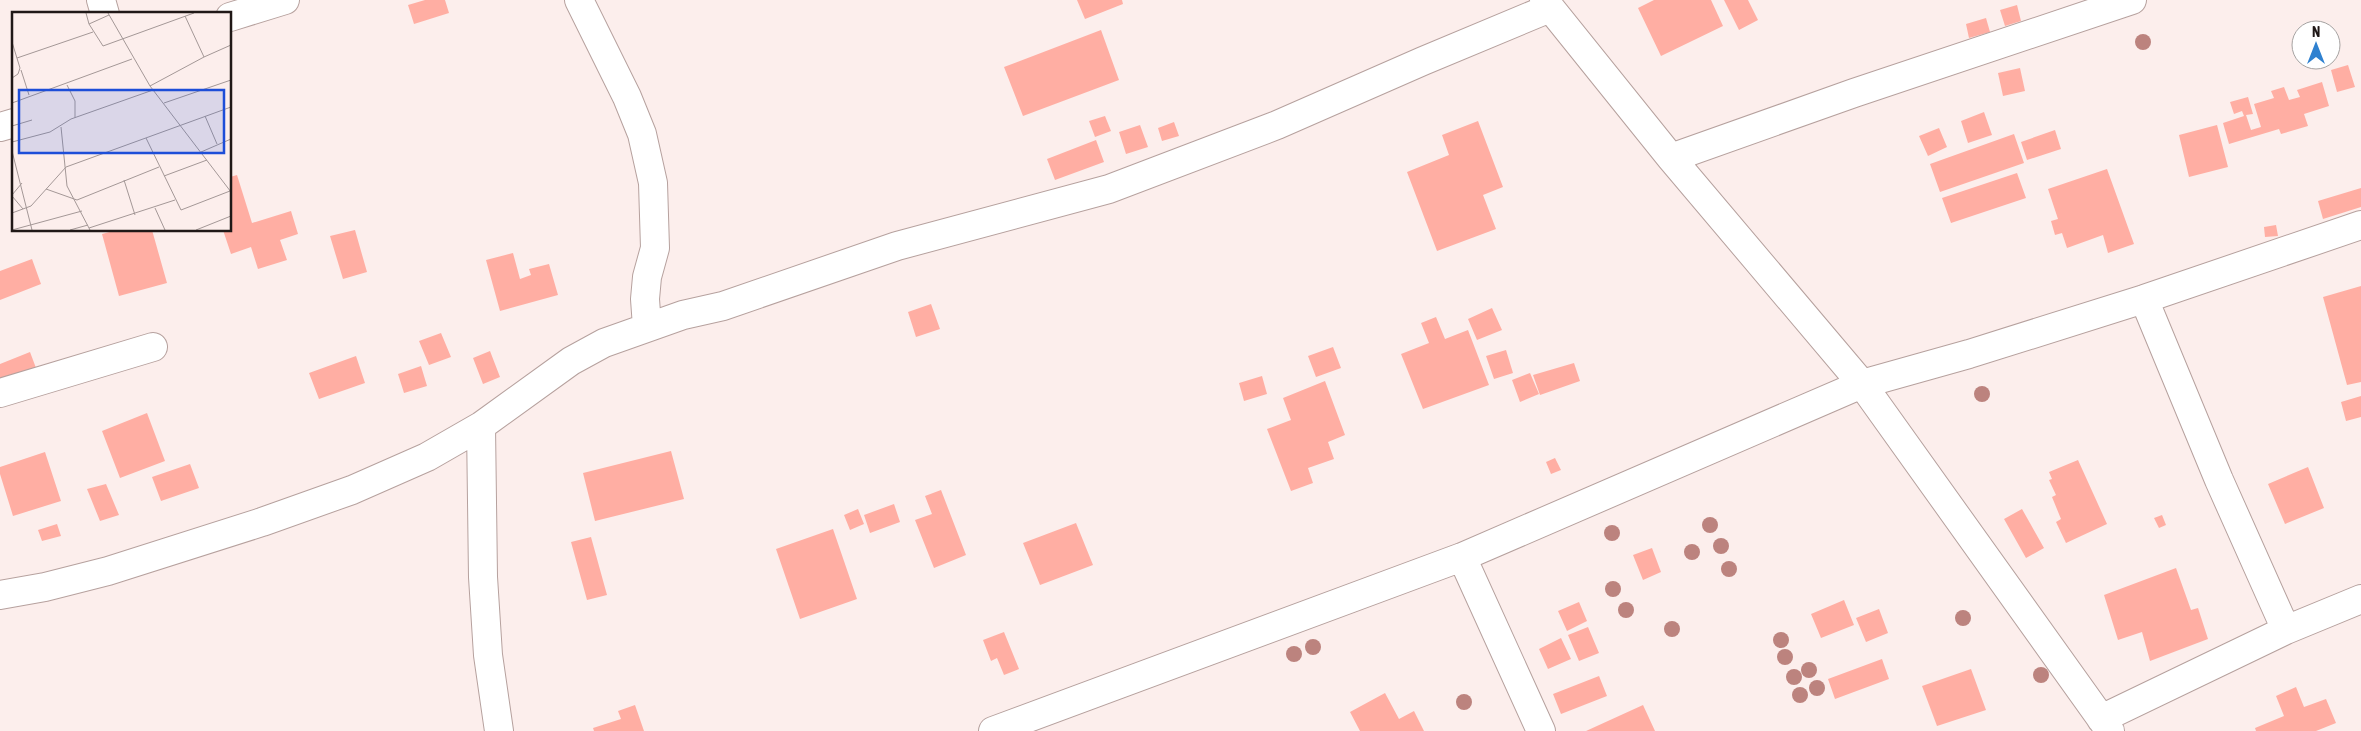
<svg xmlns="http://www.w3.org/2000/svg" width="2361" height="731" font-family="'Asap Condensed',sans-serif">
	<rect width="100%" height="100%" fill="#fceeec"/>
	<path fill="#ffaea3" d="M425 0H445L449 13 414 24 408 5Z
		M1077 0H1122L1123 4 1085 19Z
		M1654 0H1711L1723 26 1661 56 1638 8Z
		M1724 0H1748L1758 20 1739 30Z
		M2017 5 2021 21 2005 26 2000 10Z
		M1986 18 1990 32 1969 38 1966 24Z
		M1101 30 1119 80 1023 116 1004 67Z
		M2348 65 2355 87 2337 92 2331 70Z
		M2020 68 2025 91 2003 96 1998 73Z
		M2322 82 2329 106 2304 114 2308 126 2281 134 2279 129 2229 144 2223 123 2244 116 2242 111 2234 114 2230 102 2248 97 2253 114 2246 115 2251 130 2261 127 2254 104 2274 98 2271 91 2284 87 2289 100 2300 97 2297 90Z
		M1984 112 1992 135 1968 143 1961 121Z
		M1105 116 1111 131 1095 137 1089 121Z
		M1478 121 1503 187 1483 195 1496 229 1437 251 1407 172 1449 155 1442 135Z
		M1174 122 1179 136 1162 141 1158 128Z
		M1140 125 1148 147 1126 154 1119 132Z
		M2217 125 2228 167 2189 177 2179 135Z
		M1939 128 1947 147 1928 156 1919 136Z
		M2055 130 2061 149 2027 160 2021 142Z
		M2014 134 2024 163 1940 192 1930 164Z
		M1096 140 1104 162 1055 180 1047 159Z
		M2107 169 2134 244 2108 253 2103 235 2067 248 2062 233 2055 235 2051 221 2058 219 2048 189Z
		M2017 173 2026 198 1951 223 1942 198Z
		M237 175 252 223 291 211 298 234 280 240 287 260 258 269 251 247 231 254 223 230H230V177Z
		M2361 188V207L2323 219 2318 201Z
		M2276 225 2278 236 2265 237 2264 227Z
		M117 230H152L167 283 119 296 102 234Z
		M355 230 367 272 343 279 330 236Z
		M513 253 520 279 531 275 529 269 549 264 558 295 500 311 486 260Z
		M32 259 41 284 0 300V271Z
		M2361 286V382L2347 385 2323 297Z
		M931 304 940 329 916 337 908 312Z
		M1492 308 1502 330 1477 340 1468 319Z
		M1436 317 1445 339 1468 330 1489 385 1423 409 1401 354 1429 343 1421 323Z
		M441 333 451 357 429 365 419 341Z
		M1333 347 1341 368 1316 377 1308 356Z
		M1506 350 1513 373 1494 379 1486 356Z
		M490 351 500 377 483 384 473 358Z
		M30 352 39 376 0 391V364Z
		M356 356 365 383 319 399 309 373Z
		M1574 363 1580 381 1540 395 1533 375Z
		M421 366 427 386 404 393 398 374Z
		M1530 373 1539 394 1520 402 1512 380Z
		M1262 376 1267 394 1244 401 1239 383Z
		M1325 381 1345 435 1328 442 1334 459 1308 468 1313 483 1291 491 1267 429 1291 420 1283 398Z
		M2361 396V417L2346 421 2341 402Z
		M147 413 165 461 120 478 102 431Z
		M671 451 684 499 595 521 583 473Z
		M45 452 61 501 13 516 0 474V467Z
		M1555 458 1561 470 1551 474 1546 462Z
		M2078 460 2107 524 2066 543 2056 522 2061 519 2052 497 2056 495 2049 480 2052 479 2049 472Z
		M190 464 199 488 161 501 152 477Z
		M2308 467 2324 508 2285 524 2268 484Z
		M106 484 119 515 100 521 87 489Z
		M941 490 966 555 934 568 915 520 932 514 925 496Z
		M894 504 900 522 870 533 864 515Z
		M858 509 864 524 850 530 844 515Z
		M2022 509 2044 548 2026 558 2004 519Z
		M2162 515 2166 525 2159 528 2154 518Z
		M1076 523 1093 565 1040 585 1023 543Z
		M57 524 61 536 42 541 38 530Z
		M833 529 857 599 800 619 776 549Z
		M591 537 607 595 587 600 571 542Z
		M1652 548 1661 572 1643 580 1633 555Z
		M2176 568 2191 610 2198 608 2208 639 2150 661 2142 632 2118 640 2104 595Z
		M1844 600 1854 625 1821 638 1811 614Z
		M1579 602 1587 621 1567 631 1558 611Z
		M1879 609 1888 633 1866 642 1856 618Z
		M1588 627 1599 653 1579 661 1568 635Z
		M1004 632 1019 669 1004 675 997 658 991 661 983 640Z
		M1561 638 1571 659 1548 669 1539 649Z
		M1882 659 1889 679 1835 699 1828 679Z
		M1971 669 1986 710 1937 726 1922 686Z
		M1599 676 1607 696 1561 714 1553 694Z
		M2296 687 2304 707 2326 699 2336 723 2316 731H2256L2255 728 2284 716 2276 696Z
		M1385 693 1399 719 1414 711 1424 731H1360L1350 712Z
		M635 705 644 731H594L593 728 621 719 618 711Z
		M1643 705 1655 731H1586Z"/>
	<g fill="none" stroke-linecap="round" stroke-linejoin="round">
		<g stroke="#b6a19e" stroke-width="30">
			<path id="minor" d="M101 0 105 14
				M579 0 627 97 642 134 653 183 655 248 647 277 645 299 647 327
				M1544 0 1671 158 1862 384 2110 731
				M230 17 285 0
				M0 127 14 123
				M1671 158 1854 93 2132 0
				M2144 299 2219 480 2286 630
				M0 393 153 347
				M481 426 483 577 488 655 499 731
				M1462 557 1541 731
				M0 595 45 587 108 571 262 522 352 490 427 457 481 426 571 361 604 343 683 315 723 306 897 246 1109 189 1277 125 1423 61 1550 8
				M2101 719 2286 630 2361 599
				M993 731 1462 557 1862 384 1969 354 2144 299 2361 225"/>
		</g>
		<use href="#minor" stroke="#fff" stroke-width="28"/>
	</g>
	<g fill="#bc837e">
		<circle cx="2143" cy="42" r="8"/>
		<circle cx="1982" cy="394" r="8"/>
		<circle cx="1710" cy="525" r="8"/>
		<circle cx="1612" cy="533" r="8"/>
		<circle cx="1721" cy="546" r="8"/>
		<circle cx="1692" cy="552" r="8"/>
		<circle cx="1729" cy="569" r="8"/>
		<circle cx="1613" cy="589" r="8"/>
		<circle cx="1626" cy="610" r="8"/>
		<circle cx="1963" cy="618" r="8"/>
		<circle cx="1672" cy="629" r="8"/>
		<circle cx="1781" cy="640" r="8"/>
		<circle cx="1313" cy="647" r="8"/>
		<circle cx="1294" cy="654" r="8"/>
		<circle cx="1785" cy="657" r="8"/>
		<circle cx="1809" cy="670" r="8"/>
		<circle cx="2041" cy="675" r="8"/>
		<circle cx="1794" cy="677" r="8"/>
		<circle cx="1817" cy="688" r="8"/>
		<circle cx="1800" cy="695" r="8"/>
		<circle cx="1464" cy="702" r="8"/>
	</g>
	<g transform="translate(12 12)">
		<rect width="219" height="219" fill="#fceeec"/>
		<path fill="none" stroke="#a49897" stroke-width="1" d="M74 1 77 12 91 34 182 1M96 1 138 74 219 180M77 12 97 3M0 30 8 56 6 62 0 66M192 45 219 33M5 46 81 20M9 58 17 83M55 73 63 89V106M138 74 192 45 173 4M0 91 120 47M152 91 219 68M193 104 205 132M0 114 20 108M49 115 55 174 78 218M134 126 169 198 218 179M0 130 38 120 59 107 141 78M0 139 20 218M189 140 219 127M152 164 195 148M112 168 123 203M34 177 65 188 147 155M0 183 10 171M0 184 11 197M143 196 153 218M0 201 19 194 54 155 219 95M77 216 163 188M0 218 70 199M58 218 76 213M184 218 219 204"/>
		<path fill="#1d4ed8" fill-opacity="0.15" stroke="#1d4ed8" stroke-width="2.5" d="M7 78H212V141H7Z"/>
		<rect width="219" height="219" fill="none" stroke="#201817" stroke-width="2.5"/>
	</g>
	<g transform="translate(2316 45)"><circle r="24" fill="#ffffff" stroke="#a6a3a2"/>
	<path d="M0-4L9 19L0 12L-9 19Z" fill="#2f81d0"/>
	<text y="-8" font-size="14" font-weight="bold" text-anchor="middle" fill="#201817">N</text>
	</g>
</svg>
